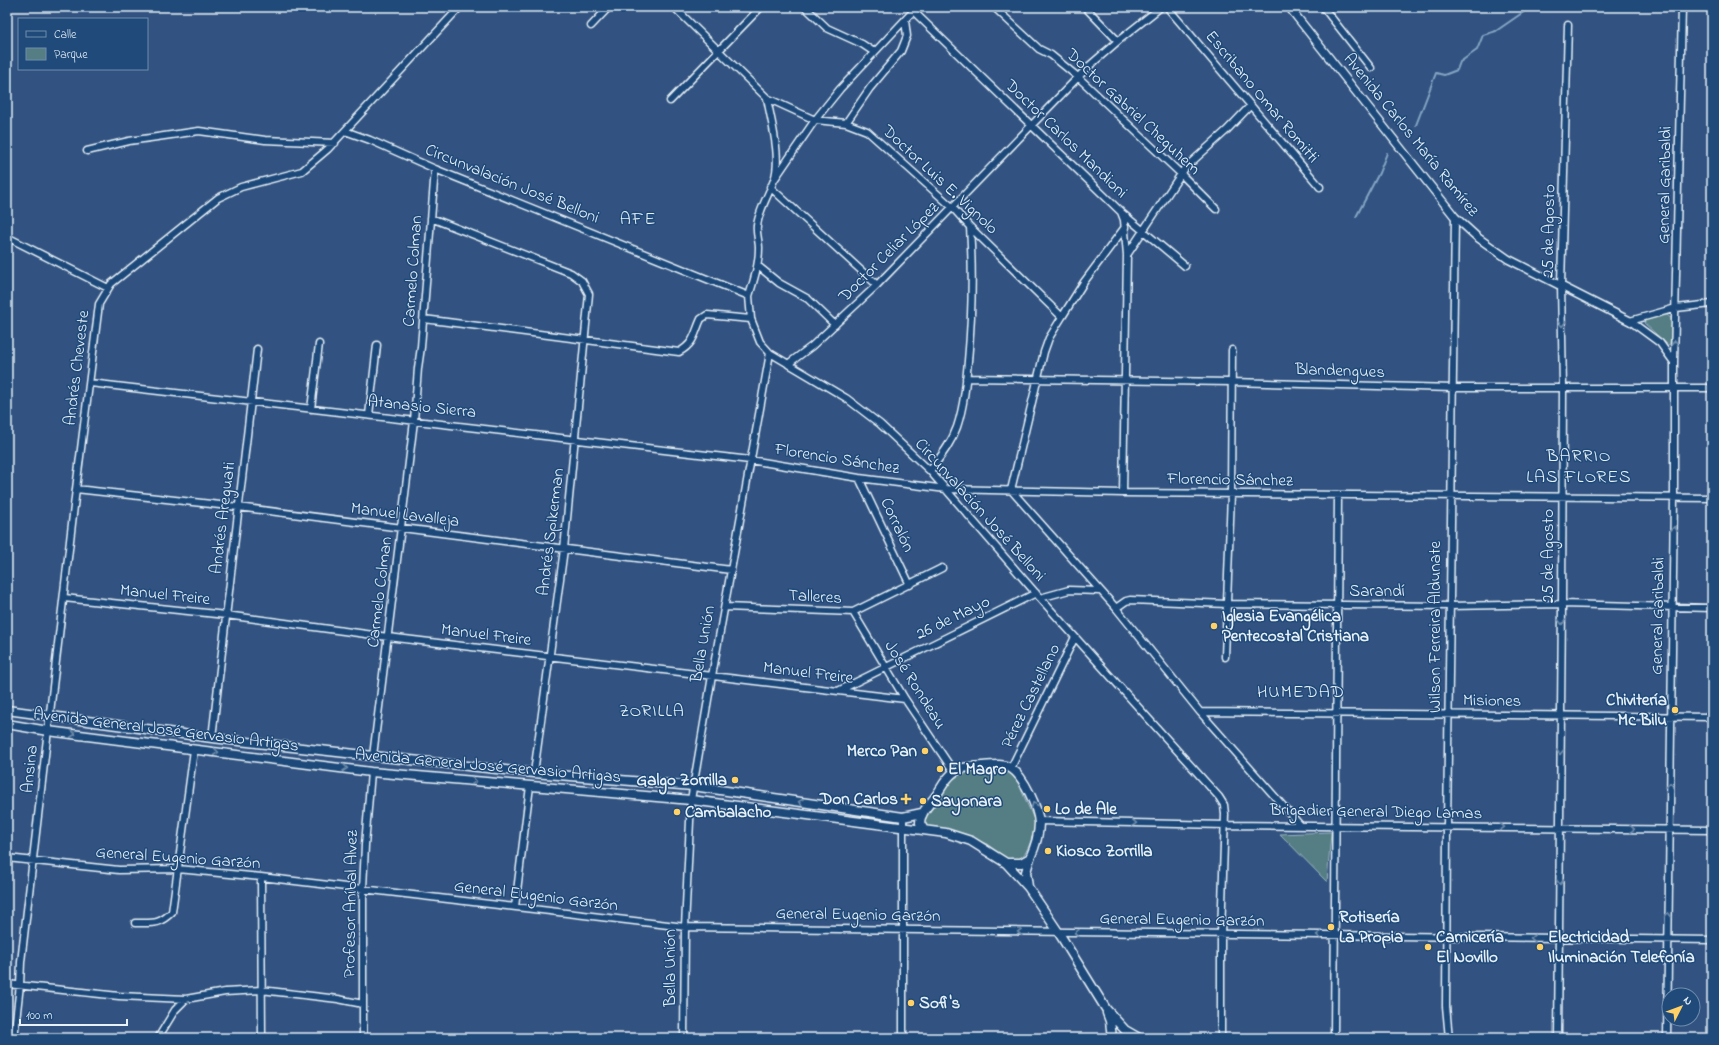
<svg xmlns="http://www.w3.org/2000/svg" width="1719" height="1045" font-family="'Indie Flower',sans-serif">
	<rect width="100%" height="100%" fill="#325381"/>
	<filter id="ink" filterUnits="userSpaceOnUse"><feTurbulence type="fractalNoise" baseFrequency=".025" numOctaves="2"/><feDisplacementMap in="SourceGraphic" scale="8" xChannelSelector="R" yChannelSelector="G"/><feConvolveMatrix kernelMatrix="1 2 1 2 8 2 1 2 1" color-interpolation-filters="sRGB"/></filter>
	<g filter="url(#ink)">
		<path fill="#547d84" stroke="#9eb7be" d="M1667 315 1672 319 1670 344 1668 345 1644 323 1645 320Z
			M1002 770 1011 773 1017 780 1035 822C1034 834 1029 851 1020 859H1007L987 844 956 832 926 827 923 820C934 804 945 780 964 773 975 769 989 770 1002 770Z
			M1331 832 1327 882 1280 834Z"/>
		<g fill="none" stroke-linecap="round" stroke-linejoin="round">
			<path stroke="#86a5c4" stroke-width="2" d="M1416 125 1436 73 1444 75 1457 70 1460 62 1477 50 1483 35 1496 31 1525 11 1526 7
				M1356 217 1379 173 1387 153"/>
			<g stroke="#e8f1f8" stroke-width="9">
				<path id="minor" d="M674 7 767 98 815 120 846 123 867 131 952 207 970 227 1062 317 1049 338 1044 352 1011 490
					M805 7 827 28 862 44 874 52
					M909 7 1121 212 1124 220 1127 255 1123 493
					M994 7 1039 49 1051 55 1078 77 1181 174 1216 209
					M1085 7 1118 41
					M1167 7 1320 187
					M1323 7 1371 68
					M591 26 609 7
					M670 101 761 7
					M846 123 870 88 901 51 907 36 905 20
					M345 131 370 140 435 169 749 296 751 319 760 342 770 353 846 398 880 424 930 471 1040 598 1219 797 1224 805 1225 814 1221 934V1038
					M87 151 129 141 199 131 265 140 335 143
					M774 180 815 120 840 89 917 7
					M770 187 877 285
					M1122 213 1185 266
					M431 218 571 273 582 281 589 294 564 549 534 773
					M7 237 108 288
					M1127 255 1185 168 1227 130 1250 106
					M758 266 779 283 808 299 835 325
					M749 296C754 280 759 264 759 248 759 241 756 233 757 226 758 212 769 194 774 180 782 158 771 121 767 98
					M1062 317 1084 282 1125 227
					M424 319 679 352C695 343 694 334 701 319L707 315 751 319
					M1630 321 1676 308 1712 304
					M1630 321 1660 343 1673 361
					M788 364 812 346 877 285 1088 67 1118 41 1161 7
					M966 378 1231 382 1453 388H1712
					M90 383 750 460 859 478 946 489 1123 493 1712 498
					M311 409 319 344
					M369 415 377 345
					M930 471C940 457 951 444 957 427 964 406 966 383 968 361 972 317 973 272 970 227
					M859 478 910 585
					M76 489 238 507 731 570
					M1011 490 1116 608 1200 712 1300 825
					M64 598 226 615 388 637 905 699
					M1040 598 1069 590 1099 591
					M725 607 853 612 942 568
					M1116 608 1126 601 1130 600 1227 604 1450 606 1562 604 1712 608
					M853 612 905 699 954 772
					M1225 657 1231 494 1232 350
					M840 690 1036 593
					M1200 712 1712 717
					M212 738 257 349
					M373 756 414 421 418 368 421 347 435 169
					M1011 768 1075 637
					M1039 821 1225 825 1712 830
					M7 858 119 870 178 869 261 877 685 927 1712 940
					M261 877 262 1038
					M515 907 530 786
					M135 923C153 923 159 925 172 912L194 750
					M7 984 119 996 186 999 225 992 261 990 338 999 363 1004
					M14 1038 20 985 21 962 76 489 99 304 111 284 218 198 241 187 302 171 328 149 460 7
					M158 1038 175 1010 186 999
					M363 1038V889L365 845 371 772
					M684 1038 685 927 691 800 712 676 770 353
					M903 1038V817
					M1334 1038 1338 495
					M1449 1038 1446 1006 1447 827 1455 217
					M1558 1038 1562 604 1563 387 1561 285 1568 25
					M1667 1038 1674 497V363L1682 7"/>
			</g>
			<g stroke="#e8f1f8" stroke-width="10">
				<path id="tertiary" d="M1289 7 1455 217 1477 237 1508 259 1630 321"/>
			</g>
			<g stroke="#e8f1f8" stroke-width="11">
				<path id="secondary" d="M7 710 212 738 373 756 534 773 693 786 903 817 922 813
					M7 724 48 731 371 772 691 800 946 833 971 841 1006 863 1028 887 1059 933 1106 1009 1125 1030 1139 1038
					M924 830 920 823C920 813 929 805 935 797 941 789 945 779 953 773 961 766 973 767 982 766 992 765 1004 763 1012 769 1024 777 1038 808 1039 823 1039 835 1035 847 1030 858L1021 863H1006
					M1028 887 1026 872 1030 858
					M1107 1013 1110 1021 1112 1038"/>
			</g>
			<use href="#minor" stroke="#1f4a7a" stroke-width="6"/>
			<use href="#tertiary" stroke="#1f4a7a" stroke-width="7"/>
			<use href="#secondary" stroke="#1f4a7a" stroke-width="8"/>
		</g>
		<defs><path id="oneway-chevron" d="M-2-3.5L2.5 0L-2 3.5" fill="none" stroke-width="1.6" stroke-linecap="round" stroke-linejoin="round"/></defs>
		<g stroke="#6f8dac">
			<use href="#oneway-chevron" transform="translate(1562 324) rotate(89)"/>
			<use href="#oneway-chevron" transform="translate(1675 343) rotate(-88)"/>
			<use href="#oneway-chevron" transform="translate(1674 529) rotate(-89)"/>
			<use href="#oneway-chevron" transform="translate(1562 622) rotate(91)"/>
			<use href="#oneway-chevron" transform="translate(73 734) rotate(7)"/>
			<use href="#oneway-chevron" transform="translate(216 752) rotate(7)"/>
			<use href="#oneway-chevron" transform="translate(1560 752) rotate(90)"/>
			<use href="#oneway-chevron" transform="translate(345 768) rotate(7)"/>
			<use href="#oneway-chevron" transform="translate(474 781) rotate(5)"/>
			<use href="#oneway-chevron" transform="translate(1670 785) rotate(-89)"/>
			<use href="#oneway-chevron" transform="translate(801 802) rotate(-172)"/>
			<use href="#oneway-chevron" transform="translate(1034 805) rotate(-112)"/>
			<use href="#oneway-chevron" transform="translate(1134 823) rotate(1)"/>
			<use href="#oneway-chevron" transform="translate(1502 827) rotate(1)"/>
			<use href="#oneway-chevron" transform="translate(1632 829) rotate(1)"/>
			<use href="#oneway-chevron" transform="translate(1560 882) rotate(91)"/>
			<use href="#oneway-chevron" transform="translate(1668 915) rotate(-89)"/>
			<use href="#oneway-chevron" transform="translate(1020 932) rotate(-179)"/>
			<use href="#oneway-chevron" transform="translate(1077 933) rotate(-179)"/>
			<use href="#oneway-chevron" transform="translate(1319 935) rotate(-179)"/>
			<use href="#oneway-chevron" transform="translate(1533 938) rotate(-179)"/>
		</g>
	</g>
	<g fill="#ffd166" stroke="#1f4a7a" stroke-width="1.5">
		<circle cx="1214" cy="626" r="4"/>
		<circle cx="1675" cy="710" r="4"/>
		<circle cx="925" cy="751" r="4"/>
		<circle cx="940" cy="769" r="4"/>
		<circle cx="735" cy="780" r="4"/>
		<path d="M904 793h4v4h4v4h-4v4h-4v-4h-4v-4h4z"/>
		<circle cx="923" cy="801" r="4"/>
		<circle cx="1047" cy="809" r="4"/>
		<circle cx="677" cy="812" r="4"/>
		<circle cx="1048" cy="851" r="4"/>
		<circle cx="1331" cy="927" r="4"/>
		<circle cx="1428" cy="947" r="4"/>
		<circle cx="1540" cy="947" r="4"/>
		<circle cx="911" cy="1003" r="4"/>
	</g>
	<g text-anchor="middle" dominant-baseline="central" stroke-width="3" stroke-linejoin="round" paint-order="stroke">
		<g font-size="17" fill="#e8f1f8" stroke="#1f4a7a">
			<text transform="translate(1262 97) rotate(50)">Escribano Omar Romitti</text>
			<text transform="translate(1133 112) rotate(43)">Doctor Gabriel Cheguhem</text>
			<text transform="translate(1411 135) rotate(51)">Avenida Carlos María Ramírez</text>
			<text transform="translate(1066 139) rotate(44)">Doctor Carlos Mandioni</text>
			<text transform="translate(940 180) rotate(43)">Doctor Luis E. Vignolo</text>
			<text transform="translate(512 184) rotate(22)">Circunvalación José Belloni</text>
			<text transform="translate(1665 185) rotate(-89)">General Garibaldi</text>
			<text transform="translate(1549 231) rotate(-89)">25 de Agosto</text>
			<text transform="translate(889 252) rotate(-45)">Doctor Celiar López</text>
			<text transform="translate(413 271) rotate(-86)">Carmelo Colman</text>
			<text transform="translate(77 368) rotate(-83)">Andrés Cheveste</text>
			<text transform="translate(1340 371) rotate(2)">Blandengues</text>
			<text transform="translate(422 407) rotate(6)">Atanasio Sierra</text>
			<text transform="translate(837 459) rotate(9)">Florencio Sánchez</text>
			<text transform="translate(1230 480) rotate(1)">Florencio Sánchez</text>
			<text transform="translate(980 510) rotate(48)">Circunvalación José Belloni</text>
			<text transform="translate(405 515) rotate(7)">Manuel Lavalleja</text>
			<text transform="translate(223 518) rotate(-83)">Andrés Areguati</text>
			<text transform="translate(897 525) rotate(65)">Corralón</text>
			<text transform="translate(551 532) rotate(-83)">Andrés Spikerman</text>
			<text transform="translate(1548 556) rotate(-90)">25 de Agosto</text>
			<text x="1377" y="591">Sarandí</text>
			<text transform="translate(380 592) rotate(-83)">Carmelo Colman</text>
			<text transform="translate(165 595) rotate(6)">Manuel Freire</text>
			<text transform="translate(815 597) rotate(3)">Talleres</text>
			<text transform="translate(1658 616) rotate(-89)">General Garibaldi</text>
			<text transform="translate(953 618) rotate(-26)">26 de Mayo</text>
			<text transform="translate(1435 627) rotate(-90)">Wilson Ferreira Aldunate</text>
			<text transform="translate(486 635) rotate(7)">Manuel Freire</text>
			<text transform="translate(703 644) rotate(-80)">Bella Unión</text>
			<text transform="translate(808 673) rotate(7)">Manuel Freire</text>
			<text transform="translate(915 685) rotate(58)">José Rondeau</text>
			<text transform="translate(1031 696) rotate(-64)">Pérez Castellano</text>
			<text transform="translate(1492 701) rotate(1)">Misiones</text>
			<text transform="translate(166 730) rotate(7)">Avenida General José Gervasio Artigas</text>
			<text transform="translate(488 766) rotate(5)">Avenida General José Gervasio Artigas</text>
			<text transform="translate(30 769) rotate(-84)">Ansina</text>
			<text transform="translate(1376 812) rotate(1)">Brigadier General Diego Lamas</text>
			<text transform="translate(178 858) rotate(4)">General Eugenio Garzón</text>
			<text transform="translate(536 896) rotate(7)">General Eugenio Garzón</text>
			<text transform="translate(351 904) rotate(-89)">Profesor Aníbal Alvez</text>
			<text transform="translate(858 915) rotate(1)">General Eugenio Garzón</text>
			<text transform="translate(1182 920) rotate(1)">General Eugenio Garzón</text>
			<text transform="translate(670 968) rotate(-90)">Bella Unión</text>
		</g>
		<g font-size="17" font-weight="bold" fill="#e8f1f8" stroke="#1f4a7a" text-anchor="start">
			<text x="1222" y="616">Iglesia Evangélica<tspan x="1222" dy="20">Pentecostal Cristiana</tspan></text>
			<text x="1667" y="700" text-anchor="end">Chivitería<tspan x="1667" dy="20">Mc Bilu</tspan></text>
			<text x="917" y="751" text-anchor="end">Merco Pan</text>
			<text x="948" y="769">El Magro</text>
			<text x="727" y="780" text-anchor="end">Galgo Zorrilla</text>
			<text x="898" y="799" text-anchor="end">Don Carlos</text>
			<text x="931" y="801">Sayonara</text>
			<text x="1055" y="809">Lo de Ale</text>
			<text x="685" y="812">Cambalacho</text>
			<text x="1056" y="851">Kiosco Zorrilla</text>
			<text x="1339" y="917">Rotisería<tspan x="1339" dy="20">La Propia</tspan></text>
			<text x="1436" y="937">Carnicería<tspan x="1436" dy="20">El Novillo</tspan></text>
			<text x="1548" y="937">Electricidad<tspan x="1548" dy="20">Iluminación Telefonía</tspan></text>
			<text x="919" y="1003">Sofi's</text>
		</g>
		<g font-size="18" letter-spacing="1" fill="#e8f1f8" stroke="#1f4a7a">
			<text x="638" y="220">AFE</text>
			<text x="1579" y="457">BARRIO<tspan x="1579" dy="21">LAS FLORES</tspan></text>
			<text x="1301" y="693">HUMEDAD</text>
			<text x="652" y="712">ZORILLA</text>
		</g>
	</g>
	<rect width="1719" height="1045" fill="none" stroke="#1f4a7a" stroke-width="24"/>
	<rect x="12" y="12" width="1695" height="1021" fill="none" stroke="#e8f1f8" stroke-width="1.5" filter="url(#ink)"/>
	<rect x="18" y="18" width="130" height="52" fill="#1f4a7a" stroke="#6f8dac"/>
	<rect x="26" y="31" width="20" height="6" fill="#1f4a7a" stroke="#6f8dac"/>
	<text x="54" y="38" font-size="12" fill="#e8f1f8">Calle</text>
	<rect x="26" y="48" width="20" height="12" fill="#547d84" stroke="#6f8dac"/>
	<text x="54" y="58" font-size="12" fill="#e8f1f8">Parque</text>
	<g transform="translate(1681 1007) rotate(48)"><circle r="19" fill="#1f4a7a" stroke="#6f8dac"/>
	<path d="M0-3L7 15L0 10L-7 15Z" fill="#ffd166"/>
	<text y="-6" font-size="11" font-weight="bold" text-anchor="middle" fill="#e8f1f8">N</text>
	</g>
	<path d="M20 1019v6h107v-6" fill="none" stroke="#e8f1f8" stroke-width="2"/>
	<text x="26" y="1019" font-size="12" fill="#e8f1f8" stroke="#1f4a7a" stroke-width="3" paint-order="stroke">100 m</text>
</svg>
